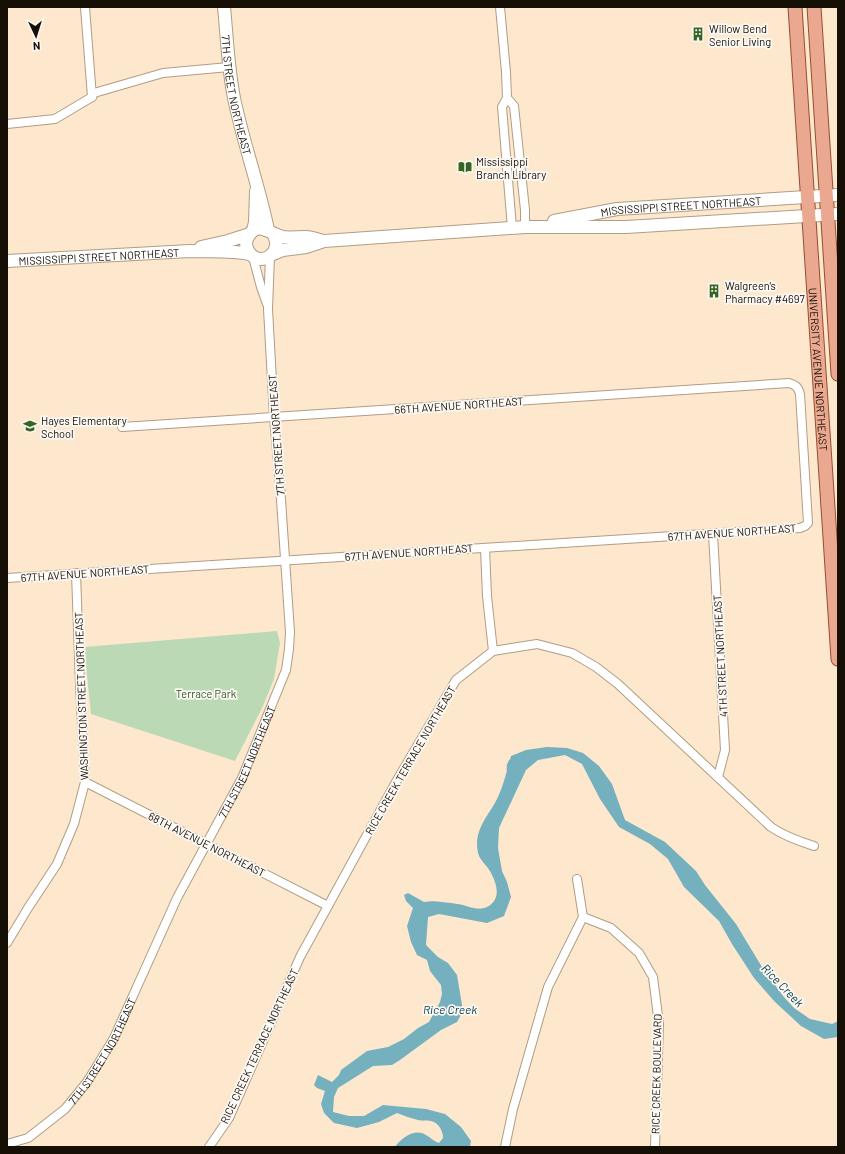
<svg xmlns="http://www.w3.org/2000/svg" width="845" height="1154" font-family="Barlow,sans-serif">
	<rect width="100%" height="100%" fill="#fde8ce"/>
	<path fill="#bbd9b4" d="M277 631 280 643 274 679 263 706 235 761 91 714 84 647Z"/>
	<path fill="#75b0be" d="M547 747 567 748 583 753 599 766 612 784 625 820 665 842 696 871 705 885 736 924 762 967 783 996 794 1008 810 1019 832 1024 838 1021V1037L824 1039 801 1026 775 1002 754 978 732 944 719 921 684 887 668 859 650 844 619 827 600 799 582 764 565 755 538 760 526 770 499 828 498 848 502 871 507 882 511 897 504 916 487 923 439 914 428 917 426 945 438 957 448 963 457 975 463 1011 457 1022 441 1030 400 1060 392 1065 373 1066 338 1088 334 1097 333 1112 349 1116H364L383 1105 426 1109 445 1114 461 1127 471 1141 470 1147H422L419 1146 417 1147H395C400 1139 412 1130 422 1133 428 1135 433 1141 439 1143L443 1138C443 1131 439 1123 431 1121 427 1120 422 1121 418 1120 411 1118 404 1116 397 1113L379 1122 357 1128 334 1123 324 1113 321 1104 325 1091 317 1088 314 1085 318 1075 332 1082 339 1075 341 1070 367 1051 388 1047 404 1039 418 1028 429 1022 440 1002 442 994 441 985 430 971 427 960 417 955 411 942 407 926 413 908 406 901 404 895 408 893 424 902C435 900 441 902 451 903 455 904 460 904 463 905 470 907 477 910 484 908 486 908 488 906 489 906 501 898 497 884 491 873 488 866 480 861 478 853 473 829 489 816 498 797 504 784 507 770 511 756L526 750Z"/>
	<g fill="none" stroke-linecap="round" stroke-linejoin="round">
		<path stroke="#75b0be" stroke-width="2.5" d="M508 771V765L510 761"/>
		<g stroke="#b09d84" stroke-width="10">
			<g id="street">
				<path d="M85 7 92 97"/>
				<path d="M500 7 506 72 507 98 502 107 512 228"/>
				<path d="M507 98 514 106 525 210V227"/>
				<path d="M7 124 55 119 92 97 94 93 163 73 229 67"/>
				<path d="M253 257 261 287 267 304"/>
				<path d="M713 534 725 750 718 777"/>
				<path d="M485 548 487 596 493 651"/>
				<path d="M7 578 800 528 805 526 808 523 800 394C798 387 796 385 789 383L122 427"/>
				<path d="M85 782 328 906"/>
				<path d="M583 917 611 928 639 953 653 977 659 1024 655 1147"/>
				<path d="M7 943 28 908 57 864 74 824 85 782 80 685 76 573"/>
				<path id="s1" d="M7 1144 28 1138 65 1109 87 1082 114 1038 177 898 242 778 286 670 289 649 290 632 280 485 274 417 268 309 270 256"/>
				<path d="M209 1147 229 1118 300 957 396 782 456 680 493 651 537 644 572 653 596 667 618 684 771 827C784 836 798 841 814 846"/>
				<path d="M505 1147 513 1109 548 987 583 917 577 879"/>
			</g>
		</g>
		<g stroke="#b09d84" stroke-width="14">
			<g id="secondary">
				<path id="s2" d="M224 7C227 37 228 68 234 98 243 142 259 186 268 230"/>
				<path id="s3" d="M554 221 617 209 838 195"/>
				<path d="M253 231 255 222 256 191"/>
				<path d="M273 234C285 252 260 269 249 252 246 248 245 242 248 237 256 219 272 235 283 237 290 238 297 237 305 237 311 237 317 239 323 241"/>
				<path d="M201 247 228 241 250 234"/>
				<path d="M273 254 283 250 306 247 324 241 525 227H626L838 214"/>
				<path id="s4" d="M7 261 190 251C210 252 230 250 250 254"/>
			</g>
		</g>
		<g stroke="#974d30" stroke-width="15">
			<g id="primary">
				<path id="s5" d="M795 7 838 659"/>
				<path d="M814 7 838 374"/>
			</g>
		</g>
		<use href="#street" stroke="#fff" stroke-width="8"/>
		<use href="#secondary" stroke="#fff" stroke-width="12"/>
		<use href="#primary" stroke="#eaa890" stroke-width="13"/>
	</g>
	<defs>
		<g id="building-bare" transform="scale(1.08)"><path d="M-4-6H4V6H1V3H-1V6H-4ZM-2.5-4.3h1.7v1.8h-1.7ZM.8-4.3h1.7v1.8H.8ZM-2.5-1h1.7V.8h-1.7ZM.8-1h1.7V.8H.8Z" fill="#366423" stroke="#fcf8f3" stroke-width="2.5" paint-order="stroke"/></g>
		<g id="library-bare" transform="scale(1.08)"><path d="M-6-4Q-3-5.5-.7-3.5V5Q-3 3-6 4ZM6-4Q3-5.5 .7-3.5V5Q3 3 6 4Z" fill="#366423" stroke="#fcf8f3" stroke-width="2.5" paint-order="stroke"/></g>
		<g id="school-bare" transform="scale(1.08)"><path d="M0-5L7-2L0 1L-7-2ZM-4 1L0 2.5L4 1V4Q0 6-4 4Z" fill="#366423" stroke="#fcf8f3" stroke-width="2.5" paint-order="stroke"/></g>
	</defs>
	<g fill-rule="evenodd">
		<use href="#building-bare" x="698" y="34"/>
		<use href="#library-bare" x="465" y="167"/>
		<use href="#building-bare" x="714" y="291"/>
		<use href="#school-bare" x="30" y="426"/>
	</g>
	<g text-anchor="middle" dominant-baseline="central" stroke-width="3.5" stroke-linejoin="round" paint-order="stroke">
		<g font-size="11" fill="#160f06" stroke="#fcf8f3" text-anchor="start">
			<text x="709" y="28">Willow Bend<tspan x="709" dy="13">Senior Living</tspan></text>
			<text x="476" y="161">Mississippi<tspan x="476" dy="13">Branch Library</tspan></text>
			<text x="725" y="285">Walgreen's<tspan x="725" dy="13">Pharmacy #4697</tspan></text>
			<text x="41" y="420">Hayes Elementary<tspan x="41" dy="13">School</tspan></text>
		</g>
		<g font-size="11" fill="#160f06" stroke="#fcf8f3">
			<text stroke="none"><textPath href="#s2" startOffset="89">7TH STREET NORTHEAST</textPath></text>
			<text stroke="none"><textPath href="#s3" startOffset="128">MISSISSIPPI STREET NORTHEAST</textPath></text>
			<text stroke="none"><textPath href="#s4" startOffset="92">MISSISSIPPI STREET NORTHEAST</textPath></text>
			<text stroke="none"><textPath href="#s5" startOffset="363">UNIVERSITY AVENUE NORTHEAST</textPath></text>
			<text transform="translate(459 405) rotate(-4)">66TH AVENUE NORTHEAST</text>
			<text transform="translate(276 435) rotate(-94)">7TH STREET NORTHEAST</text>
			<text transform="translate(732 532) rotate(-4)">67TH AVENUE NORTHEAST</text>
			<text transform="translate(409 552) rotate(-4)">67TH AVENUE NORTHEAST</text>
			<text transform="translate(85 573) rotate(-4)">67TH AVENUE NORTHEAST</text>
			<text transform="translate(720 656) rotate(-93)">4TH STREET NORTHEAST</text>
			<text transform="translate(81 696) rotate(-92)">WASHINGTON STREET NORTHEAST</text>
			<text transform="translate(410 760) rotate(-60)">RICE CREEK TERRACE NORTHEAST</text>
			<text stroke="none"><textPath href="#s1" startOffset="462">7TH STREET NORTHEAST</textPath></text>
			<text transform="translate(207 844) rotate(27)">68TH AVENUE NORTHEAST</text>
			<text transform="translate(259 1046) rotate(-65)">RICE CREEK TERRACE NORTHEAST</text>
			<text stroke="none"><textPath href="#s1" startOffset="138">7TH STREET NORTHEAST</textPath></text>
			<text transform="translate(656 1074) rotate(-89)">RICE CREEK BOULEVARD</text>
		</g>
		<g font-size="11" fill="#2b5521" stroke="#fcf8f3">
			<text x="206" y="693">Terrace Park</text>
		</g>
		<g font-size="12" font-style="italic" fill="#0a414c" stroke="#fcf8f3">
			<text transform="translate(783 985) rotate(46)">Rice Creek</text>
			<text x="450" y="1009">Rice Creek</text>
		</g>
	</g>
	<rect width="845" height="1154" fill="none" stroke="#160f06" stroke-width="16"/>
	<g transform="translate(36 36) rotate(176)" stroke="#fcf8f3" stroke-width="3" paint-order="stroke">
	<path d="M0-3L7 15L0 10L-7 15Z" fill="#160f06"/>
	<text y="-6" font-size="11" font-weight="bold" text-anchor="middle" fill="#160f06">N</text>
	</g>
</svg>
